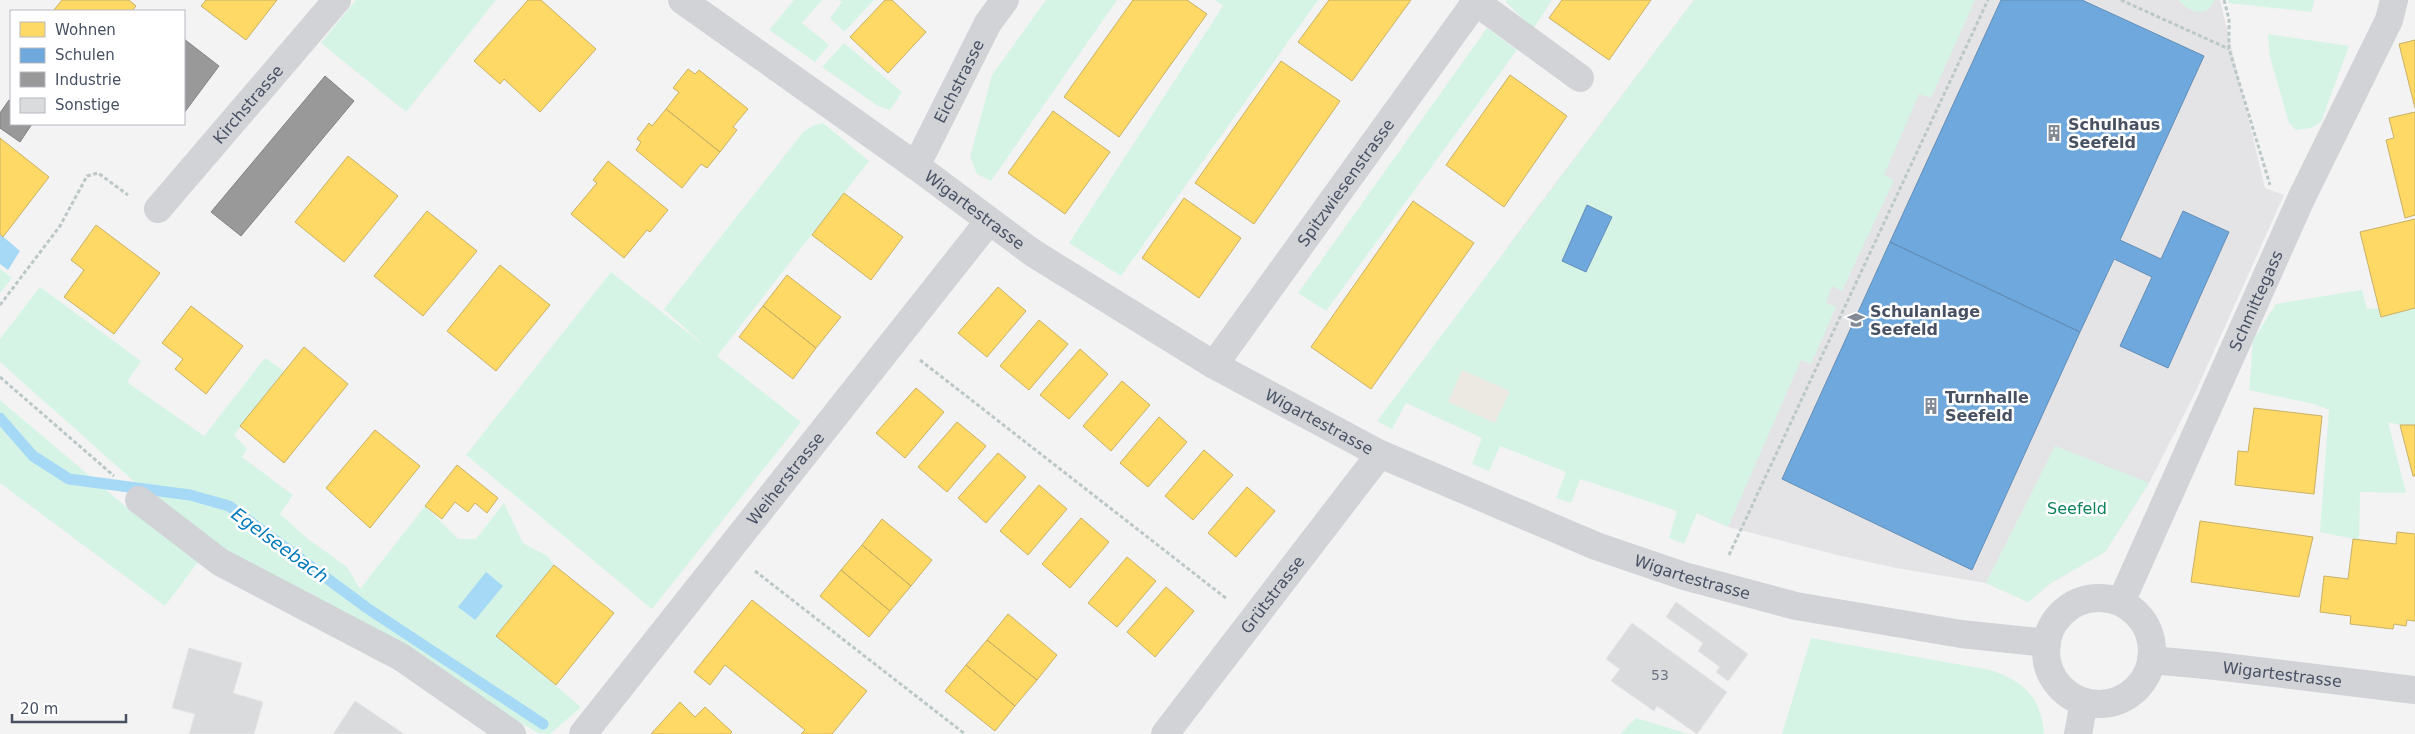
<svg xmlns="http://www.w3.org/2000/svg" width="2415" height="734" font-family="'DejaVu Sans',sans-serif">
	<rect width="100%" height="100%" fill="#f3f3f3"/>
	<path fill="#e4e4e6" d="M1694 0H2220L2265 188 2284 195 2195 393 2149 483 2105 552 2051 583 2028 602 1986 583 1896 568 1837 555 1728 527 1448 402 1508 246Z"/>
	<path fill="#d5f4e6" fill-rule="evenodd" d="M356 0H496L406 112 321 43Z
		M794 0H822L802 23 829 45 815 62 769 30Z
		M839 0H874L844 32 830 18 842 2Z
		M1046 0H1117L991 181 977 174 970 157 992 75Z
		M1215 0H1318L1121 276 1069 243 1223 6Z
		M1507 0H1552L1533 29 1506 2Z
		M1694 0H1975L1931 98 1919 94 1884 175 1894 180 1842 291 1832 286 1826 303 1836 307 1811 364 1801 360 1728 527 1697 513 1684 544 1669 538 1677 511 1580 479 1571 503 1556 498 1566 472 1500 446 1489 471 1472 464 1482 438 1406 403 1392 429 1377 421ZM1587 206 1585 272 1562 260Z
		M2178 0H2215L2209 9C2196 16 2188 9 2178 0Z
		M2228 0H2314L2312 12 2229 3Z
		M1487 28 1517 50 1326 311 1298 293Z
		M2268 34 2349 46 2321 122 2311 128 2296 130 2289 123 2270 57Z
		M844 43 902 92 890 110 878 106 822 67Z
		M823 123 869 161 717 356 801 422 652 609 466 455 611 272 706 347 664 309 804 131 814 125Z
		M0 269 12 278 0 293Z
		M40 287 141 361 127 382 204 436 265 358 284 371 234 435 247 449 242 457 293 495 280 514 308 539 347 567 360 589 425 506 458 539H476L504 503 523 543 547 556 554 565 496 636 581 707 550 734 538 733 203 536 155 500 0 362V339Z
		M2362 290 2367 309 2415 306V425H2400L2388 422 2406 493 2360 492 2359 540 2320 532 2329 410 2314 404 2249 390 2253 340 2276 304Z
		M0 400 137 516 201 558 165 606 0 483Z
		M2055 446 2149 483 2105 552 2051 583 2028 602 1986 583Z
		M1811 638 1990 670C2024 681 2041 697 2044 734H1782Z
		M1636 718 1688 734H1620Z"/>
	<path fill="#ebe9e2" d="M1462 370 1510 391 1495 423 1448 402Z"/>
	<path fill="#a6d9f6" d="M0 234 20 251 8 270 0 264Z
		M486 572 503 586 475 620 458 607Z"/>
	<path fill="#ffd966" stroke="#c8b065" d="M62 0H129L136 6 132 11H53Z
		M206 0H277L246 40 201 6Z
		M528 0H541L596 49 540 112 504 79 500 84 474 61Z
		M885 0H892L926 32 888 73 850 37Z
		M1133 0H1187L1207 14 1119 137 1064 97Z
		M1329 0H1411L1352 81 1298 42Z
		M1562 0H1651L1609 60 1549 18Z
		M2415 40V108L2399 44Z
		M1281 61 1340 101 1254 224 1195 183Z
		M688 69 695 74 699 70 748 109 733 127 737 130 720 152 666 109 679 92 673 88Z
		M1510 75 1567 116 1504 207 1446 165Z
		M666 109 720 152 707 168 701 164 682 188 636 150 641 142 637 139 649 123 652 126Z
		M1053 111 1110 152 1065 214 1008 173Z
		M2415 112V215L2405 218 2386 140 2394 138 2389 118Z
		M0 138 49 177 3 237 0 234Z
		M348 156 398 196 344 262 295 222Z
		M608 161 668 210 650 232 647 230 624 258 571 214 597 183 593 180Z
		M844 193 903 237 871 280 812 235Z
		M1184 198 1241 238 1199 298 1142 258Z
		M1413 201 1474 243 1371 389 1311 347Z
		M427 211 477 251 423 316 374 276Z
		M2415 219V308L2381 317 2360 232Z
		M96 225 160 273 114 334 64 297 84 270 71 260Z
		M500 265 550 305 496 371 447 331Z
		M787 275 841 317 816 348 763 306Z
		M998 287 1026 311 987 357 958 333Z
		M191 306 243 346 206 394 175 369 183 359 162 343Z
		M763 306 816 348 793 379 739 337Z
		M1039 320 1068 344 1029 390 1000 366Z
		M304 347 348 384 284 463 240 426Z
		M1080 349 1108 374 1069 419 1040 395Z
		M1122 381 1150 405 1111 451 1083 426Z
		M916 388 944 412 905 458 876 433Z
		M2254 408 2322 416 2314 494 2235 485 2238 451 2248 452Z
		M1159 417 1187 442 1148 487 1120 463Z
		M957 422 986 446 947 492 918 467Z
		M2400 425H2415V476H2413Z
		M375 430 420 466 370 528 326 488Z
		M1204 450 1233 475 1193 520 1165 496Z
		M998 453 1026 477 986 523 958 498Z
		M457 465 498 498 487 513 475 503 468 512 455 502 442 519 425 506Z
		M1039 485 1067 509 1028 555 1000 531Z
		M1247 487 1275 511 1236 557 1208 533Z
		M1081 518 1109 542 1070 588 1042 564Z
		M882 519 932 560 911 586 862 545Z
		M2200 521 2313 537 2299 597 2191 582Z
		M2397 532 2415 534V621L2407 620 2406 626 2394 624 2393 629 2350 624 2351 616 2320 612 2324 576 2348 579 2353 539 2396 544Z
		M862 545 911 586 890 611 841 570Z
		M1127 557 1156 581 1117 627 1088 603Z
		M554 565 614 613 556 685 496 636Z
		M841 570 890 611 869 637 820 596Z
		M1166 587 1194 611 1155 657 1127 632Z
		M752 600 867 691 832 734H801L805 730 725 665 710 685 694 672Z
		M1008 614 1057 655 1037 680 987 640Z
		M987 640 1037 680 1015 706 966 665Z
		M966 665 1015 706 995 731 945 691Z
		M680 702 695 717 705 707 732 732 730 734H651Z"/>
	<path fill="#6fa8dc" stroke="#638eb7" d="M2001 0H2082L2204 56 2120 240 2161 259 2183 211 2229 232 2168 368 2120 346 2152 277 2114 259 2080 332 1890 242Z
		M1587 205 1612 217 1586 272 1562 261Z
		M1890 242 2080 332 1972 570 1782 479Z"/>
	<path fill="#999" stroke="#808388" d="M184 39 219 66 184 113Z
		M325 76 354 101 241 236 211 212Z
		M9 100 11 101V124H32L20 142 0 128V113Z"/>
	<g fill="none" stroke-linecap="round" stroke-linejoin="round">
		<path stroke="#a6d9f6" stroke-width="11" d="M0 418 33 456 69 479 190 495 229 506 367 608 543 724"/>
	</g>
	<path fill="#dadbdd" stroke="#e4e4e6" d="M1676 602 1748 654 1728 681 1716 672 1720 667 1698 651 1703 643 1666 617Z
		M1632 623 1727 692 1697 734 1657 706 1654 711 1611 681 1620 669 1606 659Z
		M189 648 242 663 233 693 263 702 254 734H189L195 714 172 708Z
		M355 701 404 734H333Z"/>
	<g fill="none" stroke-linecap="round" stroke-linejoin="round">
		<path stroke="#bbc8c7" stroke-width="3" stroke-dasharray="4 2.5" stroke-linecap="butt" d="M2121 0 2229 49
			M2224 0 2229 19V49L2270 185
			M0 305 60 226 87 176 98 173 128 195
			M920 360 1227 599
			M0 377 114 476
			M1729 555 1988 0
			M755 571 965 734"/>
		<g stroke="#d1d3d7" stroke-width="28">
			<path id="s1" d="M682 0 916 166 1033 253 1214 365 1380 454 1596 546 1684 576 1796 606 1961 634 2047 643"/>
			<path d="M1476 2 1580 78"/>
			<path id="s2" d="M916 166 988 23 1005 0"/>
			<path id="s3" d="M158 209 337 0"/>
			<path id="s4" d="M1214 365 1477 0"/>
			<path d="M139 500 220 562 401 657 512 734"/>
			<circle cx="2099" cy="651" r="53"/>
			<path id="s5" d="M2121 602 2301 199 2389 20 2394 0"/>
			<path id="s6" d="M2151 660 2216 666 2415 690"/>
			<path id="s7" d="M583 734 989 221"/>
			<path id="s8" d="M1165 734 1380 454"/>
			<path d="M2078 734 2084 702"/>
		</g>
	</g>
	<defs>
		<g id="building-bare" transform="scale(1.35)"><path d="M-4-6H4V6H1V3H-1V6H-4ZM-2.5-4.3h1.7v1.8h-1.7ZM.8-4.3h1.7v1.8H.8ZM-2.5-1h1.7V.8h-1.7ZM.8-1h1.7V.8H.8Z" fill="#838a95" stroke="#fff" stroke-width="2.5" paint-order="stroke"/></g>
		<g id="school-bare" transform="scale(1.35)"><path d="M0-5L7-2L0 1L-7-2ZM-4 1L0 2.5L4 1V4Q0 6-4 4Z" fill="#838a95" stroke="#fff" stroke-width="2.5" paint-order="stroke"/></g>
	</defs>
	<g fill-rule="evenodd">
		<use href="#building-bare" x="2054" y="133"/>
		<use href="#school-bare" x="1856" y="320"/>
		<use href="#building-bare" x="1931" y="406"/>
	</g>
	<g text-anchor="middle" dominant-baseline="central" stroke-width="5" stroke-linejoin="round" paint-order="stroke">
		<g font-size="14" fill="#6d7582">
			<text x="1660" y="675">53</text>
		</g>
		<g font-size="16" fill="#475162" stroke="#fff">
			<text stroke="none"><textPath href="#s2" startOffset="95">Eichstrasse</textPath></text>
			<text stroke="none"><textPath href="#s3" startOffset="138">Kirchstrasse</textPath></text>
			<text stroke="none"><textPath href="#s4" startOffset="225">Spitzwiesenstrasse</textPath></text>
			<text stroke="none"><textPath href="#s1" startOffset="360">Wigartestrasse</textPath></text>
			<text stroke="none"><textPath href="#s5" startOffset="330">Schmittegass</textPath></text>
			<text stroke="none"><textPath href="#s1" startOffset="765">Wigartestrasse</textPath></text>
			<text stroke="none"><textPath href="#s7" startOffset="326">Weiherstrasse</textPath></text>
			<text stroke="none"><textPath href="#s1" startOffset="1170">Wigartestrasse</textPath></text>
			<text stroke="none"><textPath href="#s8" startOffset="176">Grütstrasse</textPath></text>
			<text stroke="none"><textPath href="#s6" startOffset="132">Wigartestrasse</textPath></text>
		</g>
		<g font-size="16" font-weight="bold" fill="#475162" stroke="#fff" text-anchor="start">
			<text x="2068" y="124">Schulhaus<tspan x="2068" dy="18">Seefeld</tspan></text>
			<text x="1870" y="311">Schulanlage<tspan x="1870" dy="18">Seefeld</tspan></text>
			<text x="1945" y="397">Turnhalle<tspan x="1945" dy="18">Seefeld</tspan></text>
		</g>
		<g font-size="16" fill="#0c8259" stroke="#fff">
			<text x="2077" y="508">Seefeld</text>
		</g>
		<g font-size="18" font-style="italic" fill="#0078bc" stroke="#fff">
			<text transform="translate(280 545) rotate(36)">Egelseebach</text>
		</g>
	</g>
	<rect x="10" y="10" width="175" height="115" fill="#ffffff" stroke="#b5b9c0"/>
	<rect x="20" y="22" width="25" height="15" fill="#ffd966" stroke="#b5b9c0"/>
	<text x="55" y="35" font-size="15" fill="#475162">Wohnen</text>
	<rect x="20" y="48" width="25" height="15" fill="#6fa8dc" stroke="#b5b9c0"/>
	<text x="55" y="60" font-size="15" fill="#475162">Schulen</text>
	<rect x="20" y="72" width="25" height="15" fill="#999999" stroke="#b5b9c0"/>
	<text x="55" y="85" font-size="15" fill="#475162">Industrie</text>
	<rect x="20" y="98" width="25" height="15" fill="#dadbdd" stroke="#b5b9c0"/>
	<text x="55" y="110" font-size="15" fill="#475162">Sonstige</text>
	<path d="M12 714v8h114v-8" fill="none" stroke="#475162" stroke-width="2.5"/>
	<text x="20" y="714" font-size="15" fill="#475162" stroke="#ffffff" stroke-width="4" paint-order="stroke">20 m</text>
</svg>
